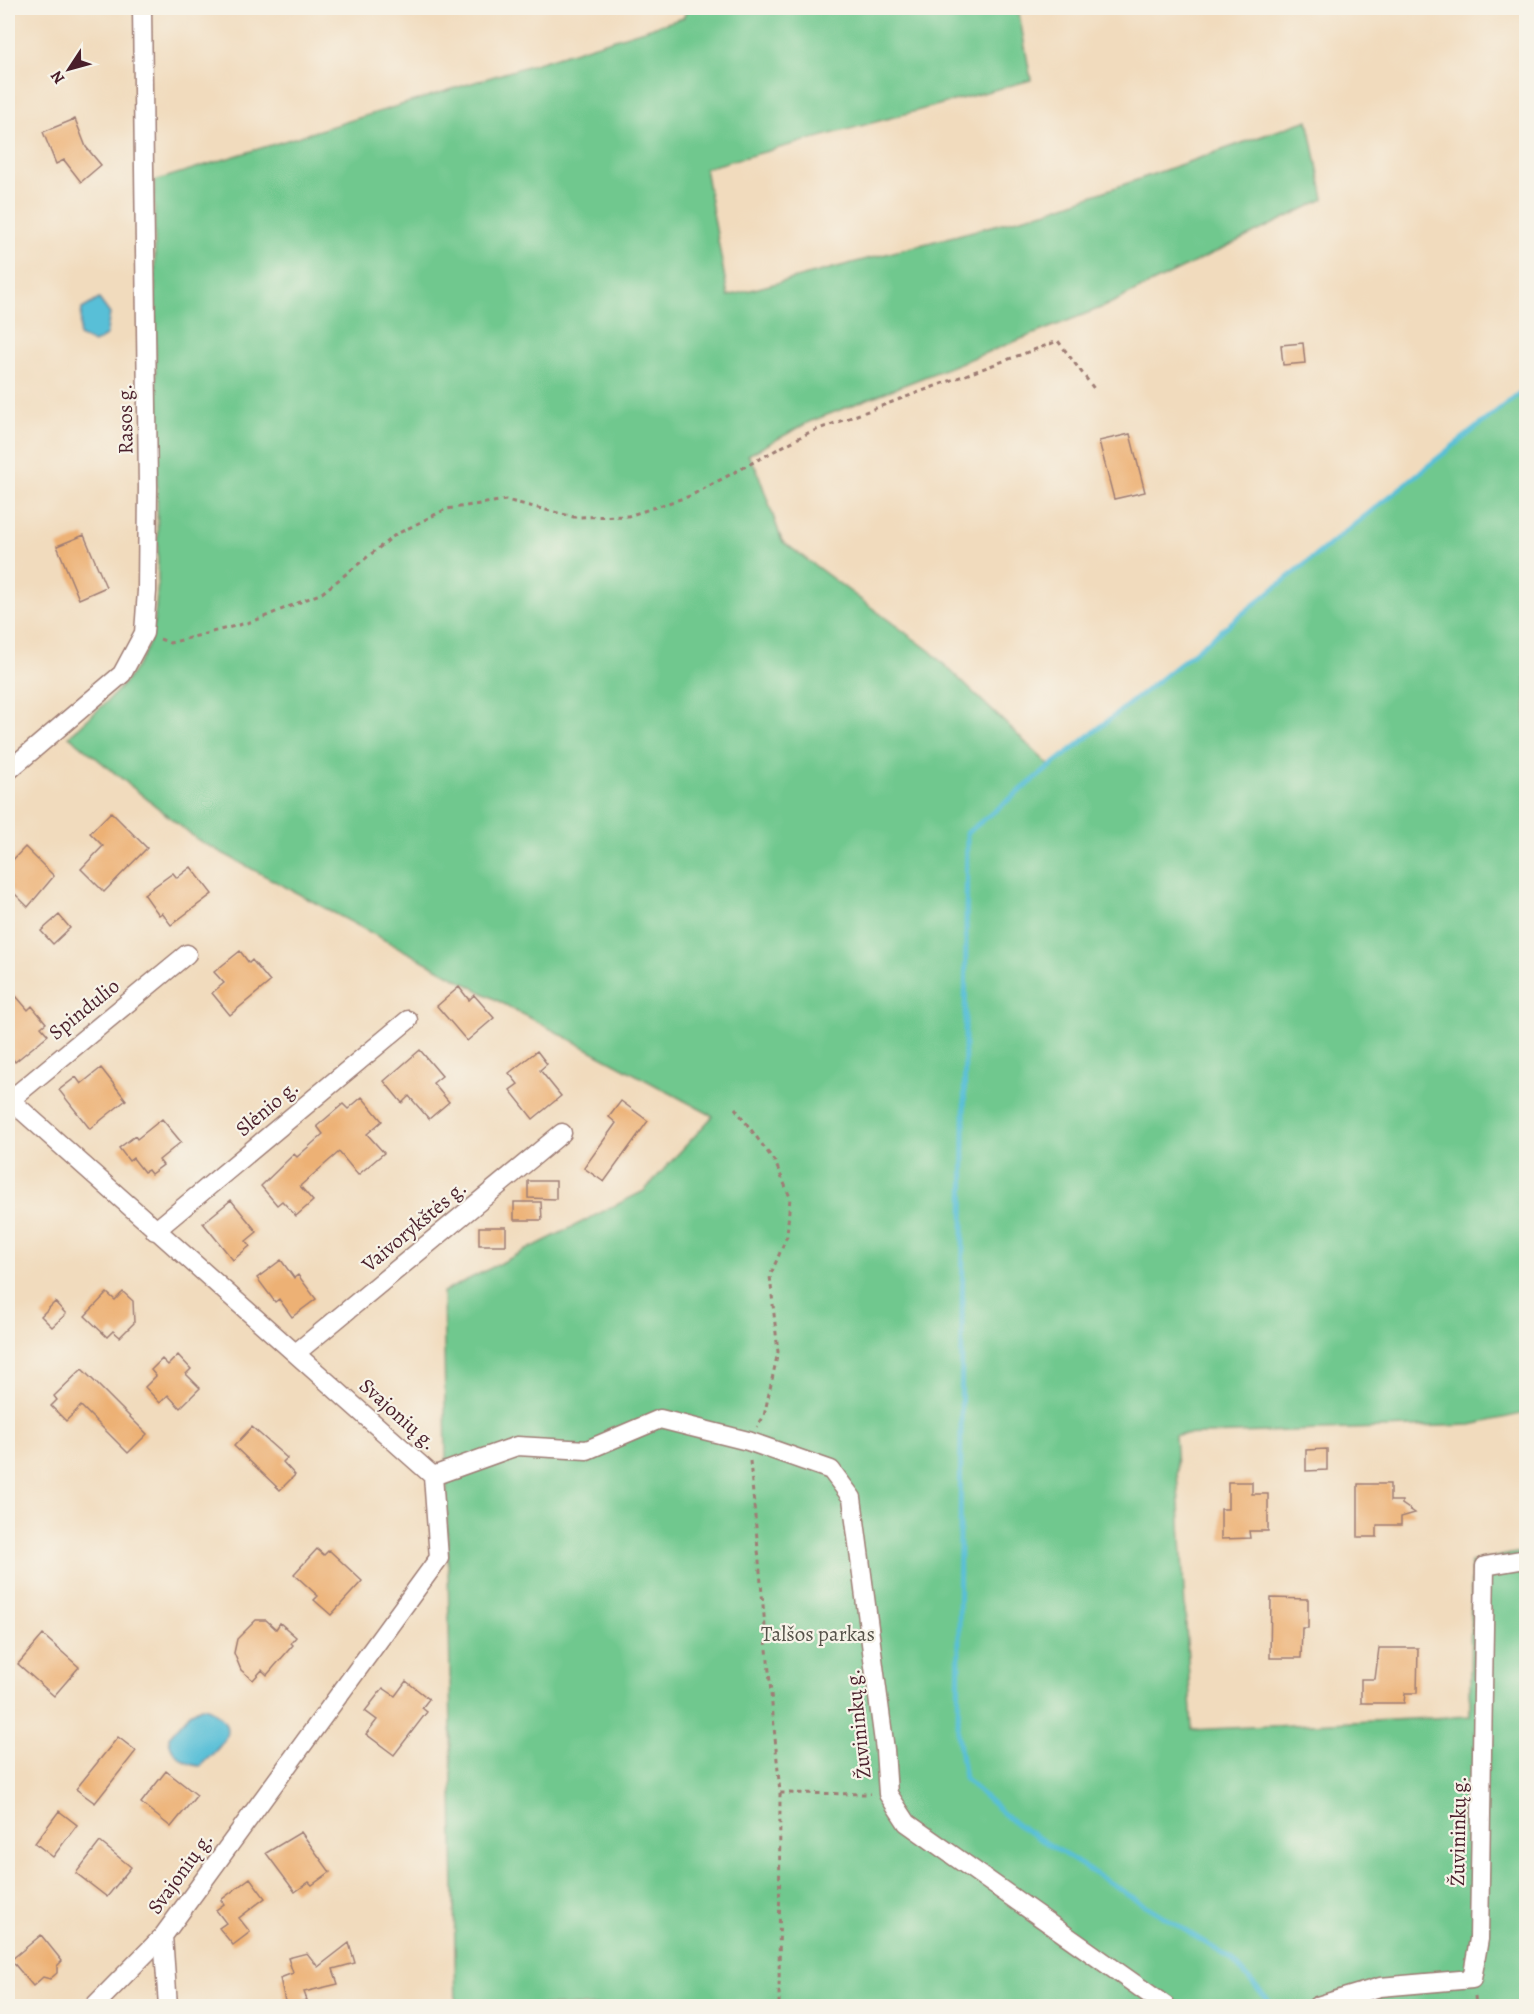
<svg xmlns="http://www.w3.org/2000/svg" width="1534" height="2014" font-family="Alegreya,serif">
	<rect width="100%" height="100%" fill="#f7f3e8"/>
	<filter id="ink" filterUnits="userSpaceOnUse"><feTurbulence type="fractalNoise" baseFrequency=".0167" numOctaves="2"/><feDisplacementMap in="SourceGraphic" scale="12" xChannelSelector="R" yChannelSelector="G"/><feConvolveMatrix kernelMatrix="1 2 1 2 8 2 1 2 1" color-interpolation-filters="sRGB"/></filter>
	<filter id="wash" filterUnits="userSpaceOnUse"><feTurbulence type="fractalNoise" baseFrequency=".008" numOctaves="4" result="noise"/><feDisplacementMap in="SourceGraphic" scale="24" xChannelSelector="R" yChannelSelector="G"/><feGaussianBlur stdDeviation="1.35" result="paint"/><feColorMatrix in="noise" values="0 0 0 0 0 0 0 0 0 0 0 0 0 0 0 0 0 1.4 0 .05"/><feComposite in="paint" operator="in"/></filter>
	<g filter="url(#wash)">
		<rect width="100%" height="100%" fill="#f1dbbd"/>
		<path fill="#6fc88e" stroke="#5c745c" stroke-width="1.5" d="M688 8H1018L1031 80 705 168 728 296 1048 211 1308 120 1324 199 1103 307 809 422 748 455 757 470 782 541 930 651 1051 767 1526 388V1413L1471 1425 1175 1435 1192 1730 1470 1716 1471 1562 1526 1551V2006H456L443 1292 644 1191 713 1116 198 840 69 736C101 707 137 679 151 638 156 621 156 600 158 583L154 181 683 18Z"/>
		<path fill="#59bfd7" stroke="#526f81" stroke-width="1.5" d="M99 299 110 314 106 336 94 343 79 336 82 309Z
			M201 1707C208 1707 212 1710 218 1715 241 1733 214 1752 200 1766 185 1765 169 1753 169 1737L190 1713Z"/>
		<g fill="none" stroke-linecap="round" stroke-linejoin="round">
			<path stroke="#59bfd7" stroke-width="5" d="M1273 2006 1231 1959 1013 1822 965 1779 958 1735 967 833 1526 388"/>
		</g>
		<g id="blocks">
			<path fill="#edb175" d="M75 119 86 147 101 165 81 182 64 160 56 164 43 132Z
				M1303 343 1305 363 1283 365 1281 345Z
				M1130 434 1145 492 1114 499 1099 441Z
				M84 535 106 587 79 599 57 546Z
				M111 812 147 848 104 892 81 869 103 846 90 833Z
				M25 847 54 876 28 907 8 887V865Z
				M191 867 212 894 171 925 162 913 159 915 144 894 173 873 177 878Z
				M59 915 70 928 53 944 41 931Z
				M240 951 249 963 252 960 270 982 230 1015 212 993 224 983 214 972Z
				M459 987 469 1000 474 995 494 1018 467 1041 437 1006Z
				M16 996 28 1010 32 1006 46 1023 41 1027 48 1035 15 1062 8 1053V1003Z
				M420 1050 442 1076 433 1083 449 1102 429 1119 409 1096 402 1103 384 1081Z
				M537 1051 547 1064 540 1070 561 1096 533 1119 510 1090 518 1084 509 1073Z
				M101 1068 126 1100 90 1129 59 1090 76 1077 81 1084Z
				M362 1097 382 1121 367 1134 384 1153 358 1175 339 1152 300 1186 313 1201 296 1216 282 1201 277 1205 261 1186 294 1154 297 1157 323 1134 317 1126 343 1104 348 1109Z
				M621 1101 648 1121 604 1182 584 1168 616 1123 609 1117Z
				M162 1119 181 1142 159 1160 163 1165 151 1174 148 1170 144 1172 133 1158 129 1161 119 1148 135 1136 137 1139Z
				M528 1181H556V1199L528 1198Z
				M231 1200 257 1232 246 1241 250 1246 233 1260 203 1223Z
				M514 1202H541L542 1220H514Z
				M479 1227H506V1245H479Z
				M281 1260 294 1278 298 1275 316 1299 292 1317 279 1299 275 1302 257 1278Z
				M123 1292 133 1301 134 1323 120 1337 113 1331 107 1337 85 1316 107 1293 115 1300Z
				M55 1302 66 1314 52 1327 41 1316Z
				M178 1355 191 1369 186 1374 200 1388 180 1408 168 1395 160 1403 145 1387 156 1376 151 1370 162 1359 168 1365Z
				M82 1369 147 1434 128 1453 81 1406 66 1421 51 1406 57 1400 54 1396Z
				M252 1427 287 1458 283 1462 295 1475 280 1490 234 1446Z
				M1327 1449V1470L1306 1471V1450Z
				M1228 1482H1252V1494H1268V1531H1249L1250 1538 1221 1539V1509H1228Z
				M1358 1484H1390V1501H1402V1504L1415 1513 1401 1517V1525H1377V1537H1358Z
				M317 1549 324 1555 329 1550 362 1581 331 1615 314 1600 318 1596 294 1574Z
				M1271 1598 1308 1599V1628H1302L1301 1658H1270Z
				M256 1620H266L276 1629 280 1623 296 1637 291 1643 293 1645 267 1675 262 1670 253 1680 241 1670 234 1653 237 1639Z
				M43 1635 79 1667 54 1696 18 1664Z
				M1379 1648H1418L1417 1693H1405L1404 1703H1361V1679H1375Z
				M406 1681 429 1699 422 1708 427 1712 394 1755 366 1734 377 1720 365 1711 383 1688 395 1696Z
				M118 1737 136 1751 95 1803 76 1789Z
				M166 1771 197 1795 171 1827 141 1803Z
				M59 1811 77 1825 53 1857 35 1843Z
				M301 1832 330 1872 312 1885 309 1882 295 1892 266 1853Z
				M100 1842 131 1867 107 1897 76 1873Z
				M250 1878 265 1898 239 1918 250 1932 233 1945 219 1928 226 1923 216 1910 224 1904 221 1900Z
				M41 1935 62 1961 57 1966V1973L50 1979 43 1977 33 1986 11 1960Z
				M349 1943 355 1963 333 1969 338 1984 304 1992 307 2000 286 2006 280 1978 293 1973 288 1958 307 1953 318 1967Z"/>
		</g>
	</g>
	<g filter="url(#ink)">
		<use href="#blocks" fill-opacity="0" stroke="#9e7d74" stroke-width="1.5"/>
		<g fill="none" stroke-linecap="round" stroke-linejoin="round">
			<g stroke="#9e7d74" stroke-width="21">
				<path id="street" d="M8 771 122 674 144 633 147 591 148 487 142 8
					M8 1098 433 1476 439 1558 163 1936 94 2006
					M10 1100 187 954
					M155 1231 408 1020
					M296 1353 562 1133
					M433 1476 517 1446 587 1450 660 1419 748 1441 831 1470 852 1498 885 1750 888 1794 907 1823 1166 2006
					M163 1936 168 2006
					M1317 2006 1380 1987 1472 1979 1479 1939 1485 1566 1526 1559"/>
			</g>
			<path stroke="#9e7d74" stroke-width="3" stroke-dasharray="4.5 4.5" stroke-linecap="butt" d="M160 639 170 643 254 621 322 593 395 535 446 509 506 500 574 517 628 516 690 496 808 433 1058 341 1095 390
				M735 1108 775 1162 790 1197 787 1236 770 1276 778 1352 764 1416 757 1427
				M750 1461 780 1793 779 2006
				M780 1793 871 1794
				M1475 1996 1476 2006"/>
			<use href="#street" stroke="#fff" stroke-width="18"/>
		</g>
	</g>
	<g text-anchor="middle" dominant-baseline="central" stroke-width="4.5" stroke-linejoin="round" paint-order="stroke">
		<g font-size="21" fill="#4a1f2b" stroke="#f7f3e8">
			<text transform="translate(125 419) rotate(-91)">Rasos g.</text>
			<text transform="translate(84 1009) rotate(-39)">Spindulio</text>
			<text transform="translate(267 1108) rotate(-40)">Slėnio g.</text>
			<text transform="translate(414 1226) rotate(-40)">Vaivorykštės g.</text>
			<text transform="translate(398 1414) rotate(42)">Svajonių g.</text>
			<text transform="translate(858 1724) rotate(-96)">Žuvininkų g.</text>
			<text transform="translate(1458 1831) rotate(-89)">Žuvininkų g.</text>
			<text transform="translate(180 1873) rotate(-54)">Svajonių g.</text>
		</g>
		<g font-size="21" fill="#555249" stroke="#f7f3e8">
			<text x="818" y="1634">Talšos parkas</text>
		</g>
	</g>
	<rect width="1534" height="2014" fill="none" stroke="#f7f3e8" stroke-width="30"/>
	<g transform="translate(69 69) rotate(234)" stroke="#f7f3e8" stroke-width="4.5" paint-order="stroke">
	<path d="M0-4.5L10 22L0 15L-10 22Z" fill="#4a1f2b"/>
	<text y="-9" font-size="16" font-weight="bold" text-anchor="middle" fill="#4a1f2b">N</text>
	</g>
</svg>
